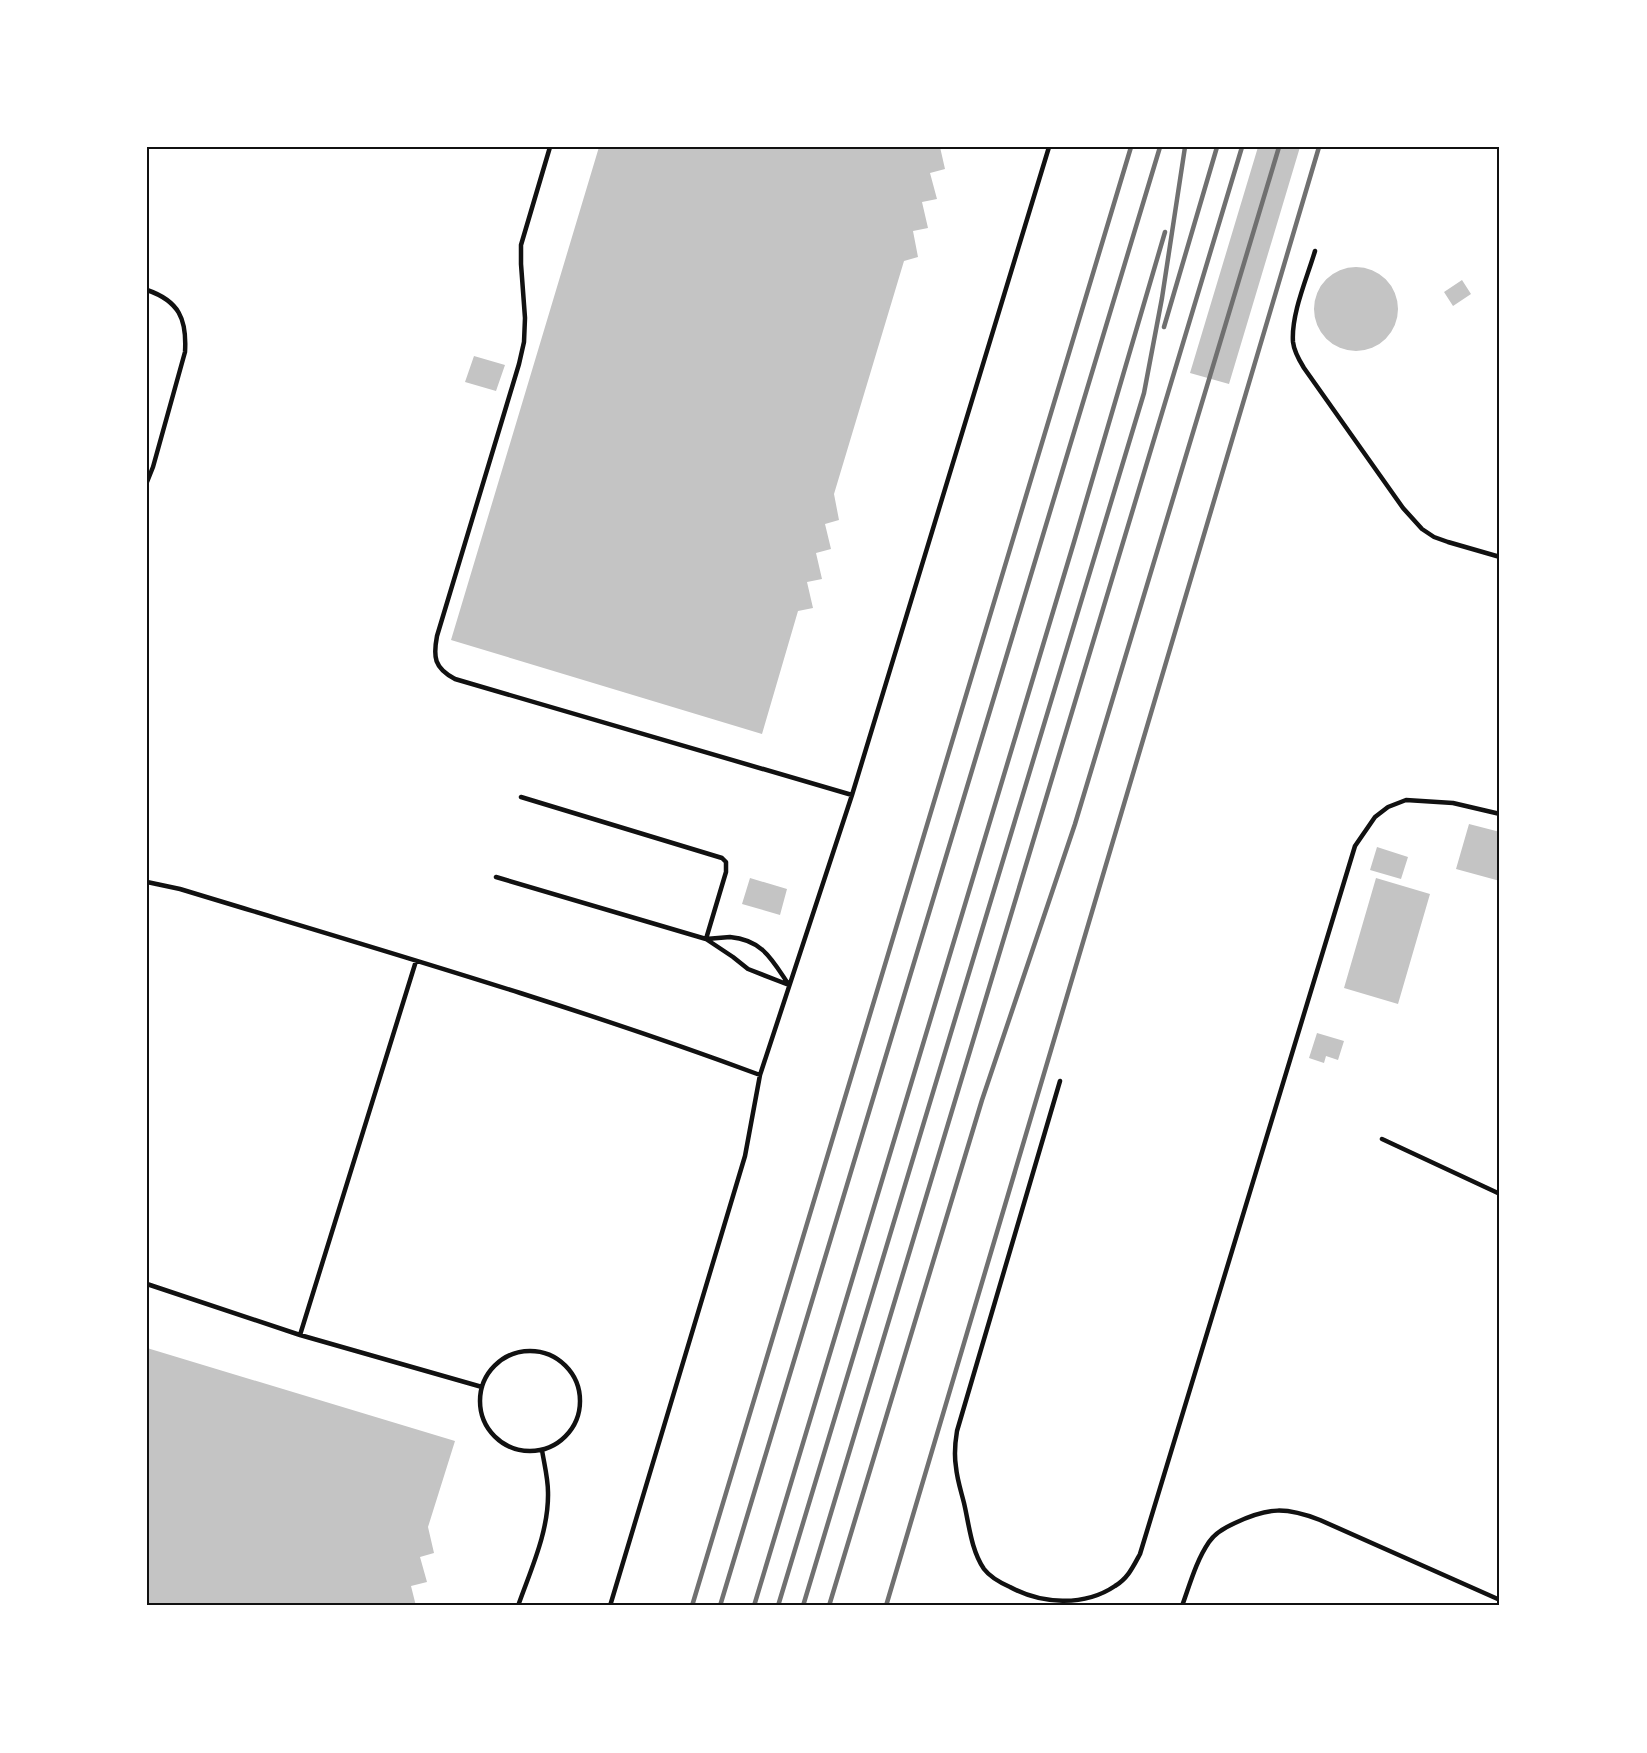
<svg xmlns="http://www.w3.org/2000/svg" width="1647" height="1753" font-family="'Exo 2',sans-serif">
	<rect width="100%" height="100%" fill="#fff"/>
	<path fill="#c4c4c4" d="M599 147H940L945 169 930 173 937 199 922 202 928 228 913 231 918 257 904 261 834 494 839 520 825 524 831 549 816 553 822 579 807 582 813 608 798 611 762 734 451 640Z
		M1258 147H1300L1229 384 1190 373Z
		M1314 309a42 42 0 1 1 84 0a42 42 0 1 1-84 0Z
		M1462 280 1471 294 1453 306 1444 292Z
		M474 356 505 365 496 391 465 382Z
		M1469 824 1500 832V881L1456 869Z
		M1377 847 1408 857 1401 879 1370 870Z
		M750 878 787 889 780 915 742 904Z
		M1376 878 1430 894 1398 1004 1344 988Z
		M1317 1033 1344 1041 1338 1060 1326 1056 1324 1063 1309 1058Z
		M147 1348 455 1441 428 1527 434 1553 420 1557 427 1582 411 1586 416 1606H147Z"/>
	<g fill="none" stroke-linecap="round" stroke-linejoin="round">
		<path stroke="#111" stroke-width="4.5" d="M550 147 521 245V264L525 318 524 342 519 364 437 636C433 657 434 668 455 679L852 795
			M1315 251C1307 278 1291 314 1293 342 1294 351 1299 360 1304 368L1403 508 1422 529 1434 537 1448 542 1500 557
			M147 290C179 301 187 319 185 352L153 467 147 482
			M496 877 706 939 726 872V862L722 858 521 797
			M147 882 180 889C374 948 569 1004 760 1075
			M730 937C763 940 772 960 789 985L748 969 733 957 706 939Z
			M1060 1081 957 1431C955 1443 954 1455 956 1467 957 1479 961 1491 964 1503 969 1524 971 1550 984 1569 990 1577 1001 1583 1010 1587 1041 1604 1084 1607 1115 1586 1128 1578 1133 1567 1140 1554L1355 846 1375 817 1388 807 1406 800 1453 803 1500 814
			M1382 1139 1500 1194
			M147 1284 300 1335 482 1387
			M300 1335 416 961
			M480 1401a50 50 0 1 1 100 0a50 50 0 1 1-100 0Z
			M518 1606C531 1569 549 1531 548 1492 548 1478 544 1463 542 1450
			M610 1606 745 1156 760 1075 852 795 1049 147
			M1182 1606C1190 1584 1196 1561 1209 1542 1215 1533 1226 1527 1235 1523 1269 1507 1286 1507 1320 1520L1500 1600"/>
		<path stroke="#707070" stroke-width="4.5" d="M1164 327 1217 147
			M692 1606 1131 147
			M720 1606 1160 147
			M754 1606 1074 542 1165 232
			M778 1606 1144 393 1162 298 1185 147
			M803 1606 1242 147
			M829 1606 982 1100 1075 824 1279 147
			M886 1606 1319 147"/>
	</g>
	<rect width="1647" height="1753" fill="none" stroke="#ffffff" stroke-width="297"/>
	<rect x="148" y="148" width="1350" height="1456" fill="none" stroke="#111" stroke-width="2"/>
</svg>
